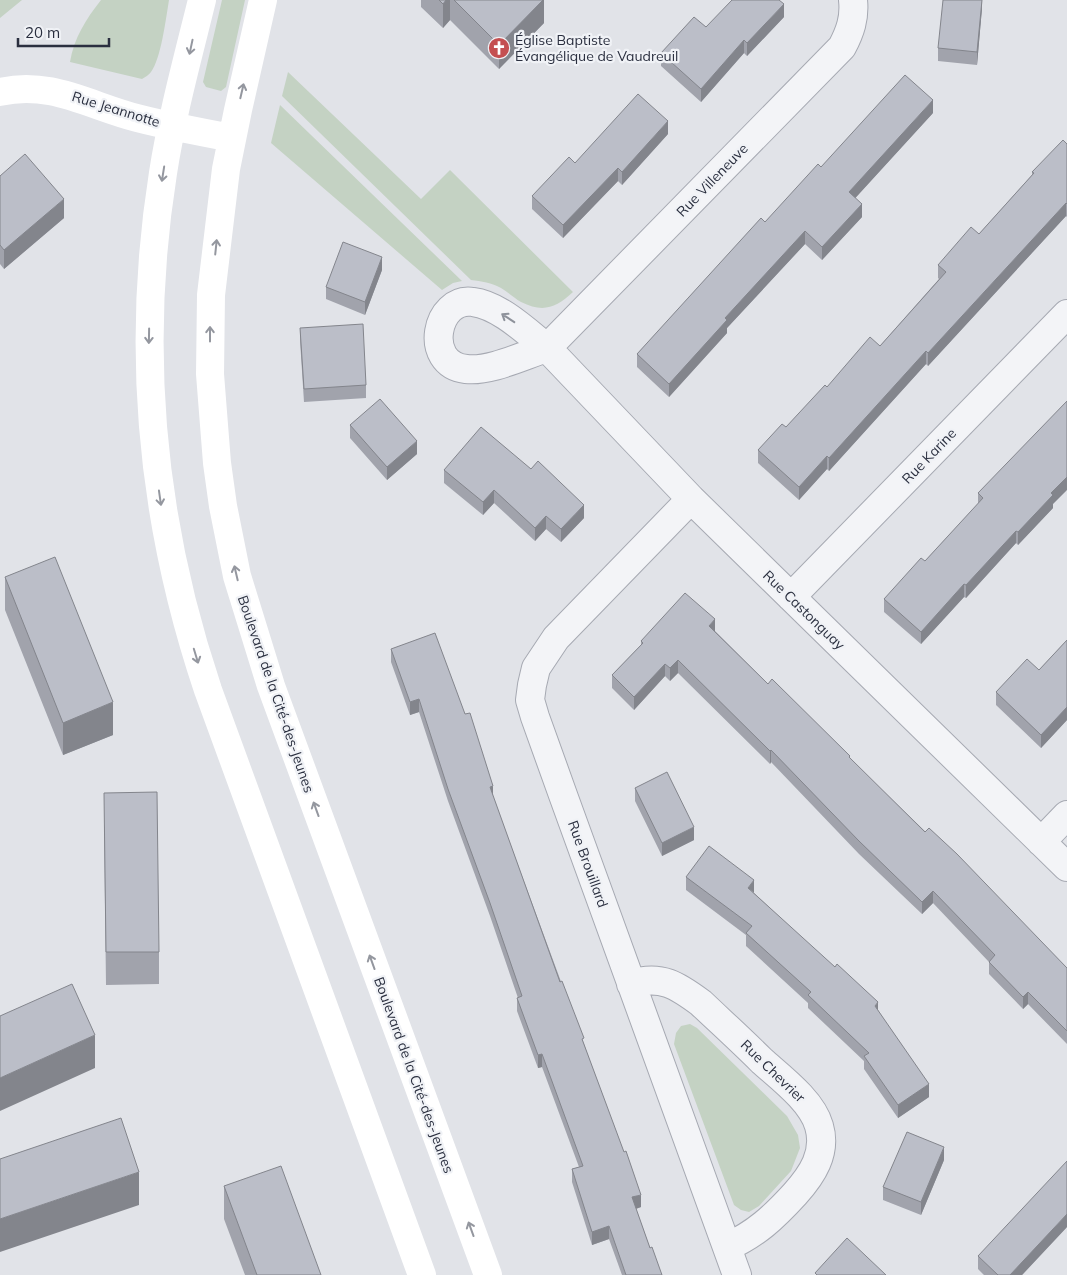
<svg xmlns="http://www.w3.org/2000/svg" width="1067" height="1275" font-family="Mulish,sans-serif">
	<rect width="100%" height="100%" fill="#e1e3e8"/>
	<path fill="#c4d2c3" d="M0 0H22L0 18Z
		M101 0H169C166 18 161 59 151 72 149 75 145 77 142 79L70 62C74 38 86 19 101 0Z
		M222 0H245L226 87 221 91 206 87 203 82Z
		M288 72 421 199 450 170 573 292C556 308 543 313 521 302 514 298 508 292 501 288 492 283 481 281 471 280L282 96Z
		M280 105 462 281 453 283 442 290 271 143Z
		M690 1024 697 1028 787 1116 798 1135 800 1148 791 1171 759 1206 749 1212 741 1210 734 1205 674 1044 676 1033 681 1026Z"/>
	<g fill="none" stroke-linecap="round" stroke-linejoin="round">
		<g stroke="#a6a9b2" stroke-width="30">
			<path id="street" d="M853 0C855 18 850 32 842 47L547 348C524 355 490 372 466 369 422 364 436 296 473 302 499 305 527 332 547 348L691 499 1067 867
				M691 499 556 638 536 668 532 685 530 700 535 717 563 795 737 1275
				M791 597 1067 314
				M1041 842 1067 815
				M631 984C661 974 678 986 701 1003 721 1022 742 1041 762 1061 781 1078 812 1101 819 1126 827 1153 812 1175 795 1194 774 1217 756 1234 727 1247"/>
		</g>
		<use href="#street" stroke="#f3f4f7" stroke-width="28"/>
		<path stroke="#fff" stroke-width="28" d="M202 0C188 57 172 115 163 173 135 349 151 521 208 690L422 1275
			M263 0 238 110 226 169 211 295 210 374 217 463 223 506 237 576 271 686 488 1275
			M0 92C50 80 90 106 137 118 168 126 200 132 232 138"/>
	</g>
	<path fill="#a1a3ac" d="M421 0H544V23L499 69 450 20 443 28 421 7Z
		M982 0V8L977 65 938 61V48Z
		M784 17 747 56 744 53 701 102 661 66V53L706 27Z
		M933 113 855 198 862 217 822 260 805 244 727 328V333L669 397 637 367V354L765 222 821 167Z
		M668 134 622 185 618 181 563 238 532 209V196L575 163Z
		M1067 144V217L1066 216 928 366 926 364 829 471 827 469 799 500 758 463V450L786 427 827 387 880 346 939 279 938 278V265L979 234 1032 175V172Z
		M0 176 64 218 4 269 0 264Z
		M382 270 365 315 326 299V287Z
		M300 328 366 385V398L304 402 300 340Z
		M350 425 417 454 387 480 350 438Z
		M444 470 584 518 561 542 546 529 535 541 494 503 483 515 444 483Z
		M978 493 1053 504V508L1018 545 1016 543 966 598 964 597 921 644 884 612V599L925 561 978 504Z
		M5 577 113 735 63 755 5 610Z
		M715 631 768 684 850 759 1067 968V1044L1028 1004 1023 1009 989 974V962L933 903 922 914 859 854 771 762 770 764 678 673 670 681 665 676 634 710 612 688V675L641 645V641Z
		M1067 640V720L1041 748 996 705V692L1039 670Z
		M391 649 493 797 584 1044 641 1207 636 1209 650 1248 662 1275H622L609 1239 592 1245 572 1182V1169L579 1167 542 1067 538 1068 517 1011V998H518L490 916 448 801 419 712 410 715 391 662Z
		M635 788 694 840 662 856 635 801Z
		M104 825 159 952V984L106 985Z
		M686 877 754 893 878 1010 929 1097 898 1118 864 1069V1061L808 1008V1003L746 946V935L686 890Z
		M944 1160 921 1215 883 1200V1187Z
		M224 1186 321 1275H245L224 1219Z
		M1067 1227 1022 1275H984L978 1269V1256Z"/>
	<path fill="#83858c" d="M446 0H450V20L443 28V4Z
		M543 0H544V23L499 69V45Z
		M982 0V8L977 65V52Z
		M784 4V17L747 56V43Z
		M744 40V53L701 102V89Z
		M933 100V113L849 205V192Z
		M668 121V134L622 185V172Z
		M618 168V181L563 238V225Z
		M64 199V218L4 269V250Z
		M1066 203V216L928 366V353Z
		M862 204V217L822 260V247Z
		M805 231V244L727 328V333L669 397V384L725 318Z
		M382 257V270L365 315V302Z
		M926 351V364L829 471V458Z
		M417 441V454L387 480V467Z
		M827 456V469L799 500V487Z
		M1067 477V490L1053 504V508L1018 545V532L1051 493Z
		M494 490V503L483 515V502Z
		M584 505V518L561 542V529Z
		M546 516V529L535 541V528Z
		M1016 531V543L966 598V585Z
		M964 584V597L921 644V632Z
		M715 619V632L709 626Z
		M678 660V673L670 681V668Z
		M665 664V676L634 710V697Z
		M419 699V712L410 715V702Z
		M113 702V735L63 755V723Z
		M1067 707V720L1041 748V735Z
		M771 750V762L770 764V751Z
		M493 786V799L490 787Z
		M694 827V840L662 856V843Z
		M754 880V893L748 888Z
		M933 891V903L922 914V902Z
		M1028 992V1004L1023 1009V997Z
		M878 1002V1015L875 1006Z
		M95 1035V1068L0 1111V1078Z
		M542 1054V1067L538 1068V1055Z
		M929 1084V1097L898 1118V1105Z
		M944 1147V1160L921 1215V1202Z
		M139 1172V1205L0 1252V1219Z
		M641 1195V1207L632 1210V1197Z
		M1067 1214V1227L1022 1275H1010Z
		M609 1226V1239L592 1245V1232Z"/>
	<path fill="#bbbec8" stroke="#83858c" d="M439 0H446L443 4Z
		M454 0H543L499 45Z
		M732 0H779L784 4 747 43 744 40 701 89 661 53 694 17 706 27Z
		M943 0H982L977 52 938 48Z
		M905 75 933 100 849 192 862 204 822 247 805 231 725 318 727 320 669 384 637 354 761 218 765 222 818 164 821 167Z
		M638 94 668 121 622 172 618 168 563 225 532 196 569 157 575 163Z
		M1063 140 1067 144V204L1066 203 928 353 926 351 829 458 827 456 799 487 758 450 782 424 786 427 825 385 827 387 870 337 880 346 946 272 938 265 971 227 979 234 1034 173 1032 172Z
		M25 154 64 199 4 250 0 245V176Z
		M343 242 382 257 365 302 326 287Z
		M363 324 366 385 304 389 300 328Z
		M380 399 417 441 387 467 350 425Z
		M1067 401V477L1051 493 1053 495 1018 532 1016 531 966 585 964 584 921 632 884 599 921 558 925 561 983 498 978 493Z
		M481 427 531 469 538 461 584 505 561 529 546 516 535 528 494 490 483 502 444 470Z
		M55 557 113 702 63 723 5 577Z
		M685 593 715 619 709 626 768 684 772 679 850 756 849 757 925 832 929 828 957 854 1067 968V1031L1028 992 1023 997 989 962 995 955 933 891 922 902 859 841 771 750 770 751 678 660 670 668 665 664 634 697 612 675 643 643 641 641Z
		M435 633 465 714 470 713 493 786 490 787 560 982 562 981 584 1038 582 1039 624 1152 626 1151 641 1195 632 1197 650 1248 652 1247 662 1275H626L609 1226 592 1232 572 1169 583 1166 542 1054 538 1055 517 998 522 996 490 903 448 789 419 699 410 702 391 649Z
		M1067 640V707L1041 735 996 692 1027 659 1039 670Z
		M667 772 694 827 662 843 635 788Z
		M157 792 159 952H106L104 793Z
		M709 846 754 880 748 888 835 967 837 964 878 1002 875 1006 929 1084 898 1105 864 1056 869 1053 808 995 811 992 746 933 752 926 686 877Z
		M72 984 95 1035 0 1078V1016Z
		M121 1118 139 1172 0 1219V1159Z
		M907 1132 944 1147 921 1202 883 1187Z
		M1067 1161V1214L1010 1275H998L978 1256Z
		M281 1166 321 1275H257L224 1186Z
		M847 1238 886 1275H817L815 1273Z"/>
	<defs><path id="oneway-shaft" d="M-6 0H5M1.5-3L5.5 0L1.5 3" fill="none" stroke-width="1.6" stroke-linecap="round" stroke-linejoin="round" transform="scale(1.25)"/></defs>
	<g stroke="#94979f">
		<use href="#oneway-shaft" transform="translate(191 47) rotate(102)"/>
		<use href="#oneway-shaft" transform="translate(242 91) rotate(-77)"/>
		<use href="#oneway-shaft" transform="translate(163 174) rotate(99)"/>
		<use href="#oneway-shaft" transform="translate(216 247) rotate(-84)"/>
		<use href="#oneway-shaft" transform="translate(210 334) rotate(-90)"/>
		<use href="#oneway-shaft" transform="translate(149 336) rotate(91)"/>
		<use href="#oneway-shaft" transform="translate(160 498) rotate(82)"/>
		<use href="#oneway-shaft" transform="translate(236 573) rotate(-103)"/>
		<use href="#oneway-shaft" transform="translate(196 656) rotate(73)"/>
		<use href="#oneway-shaft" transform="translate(316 809) rotate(-110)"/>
		<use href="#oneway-shaft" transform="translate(372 962) rotate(-110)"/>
		<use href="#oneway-shaft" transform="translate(471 1229) rotate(-110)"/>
	</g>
	<use stroke="#8e929b" href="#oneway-shaft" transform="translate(508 318) rotate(-147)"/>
	<defs>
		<g id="church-disc" transform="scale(1.125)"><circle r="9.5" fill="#c44f51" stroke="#f0f2f6"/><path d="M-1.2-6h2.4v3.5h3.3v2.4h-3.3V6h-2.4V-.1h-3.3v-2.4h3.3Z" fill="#fff"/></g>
	</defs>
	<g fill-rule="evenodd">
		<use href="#church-disc" x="499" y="48"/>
	</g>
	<g text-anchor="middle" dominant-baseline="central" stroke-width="4.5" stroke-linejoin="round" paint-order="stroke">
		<g font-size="14" fill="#2a2f3f" stroke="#f0f2f6" text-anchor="start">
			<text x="515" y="40">Église Baptiste<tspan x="515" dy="16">Évangélique de Vaudreuil</tspan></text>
		</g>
		<g font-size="14" fill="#2a2f3f" stroke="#f0f2f6">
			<text transform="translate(116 109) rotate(17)">Rue Jeannotte</text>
			<text transform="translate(712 180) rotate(-46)">Rue Villeneuve</text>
			<text transform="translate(929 456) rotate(-46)">Rue Karine</text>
			<text transform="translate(804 610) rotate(44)">Rue Castonguay</text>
			<text transform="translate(276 694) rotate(71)">Boulevard de la Cité-des-Jeunes</text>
			<text transform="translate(588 864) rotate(70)">Rue Brouillard</text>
			<text transform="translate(773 1071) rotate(44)">Rue Chevrier</text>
			<text transform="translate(414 1075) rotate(70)">Boulevard de la Cité-des-Jeunes</text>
		</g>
	</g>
	<path d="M18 38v8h91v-8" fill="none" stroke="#2a2f3f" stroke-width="2.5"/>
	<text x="25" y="38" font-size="15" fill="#2a2f3f" stroke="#f0f2f6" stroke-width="4" paint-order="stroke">20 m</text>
</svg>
